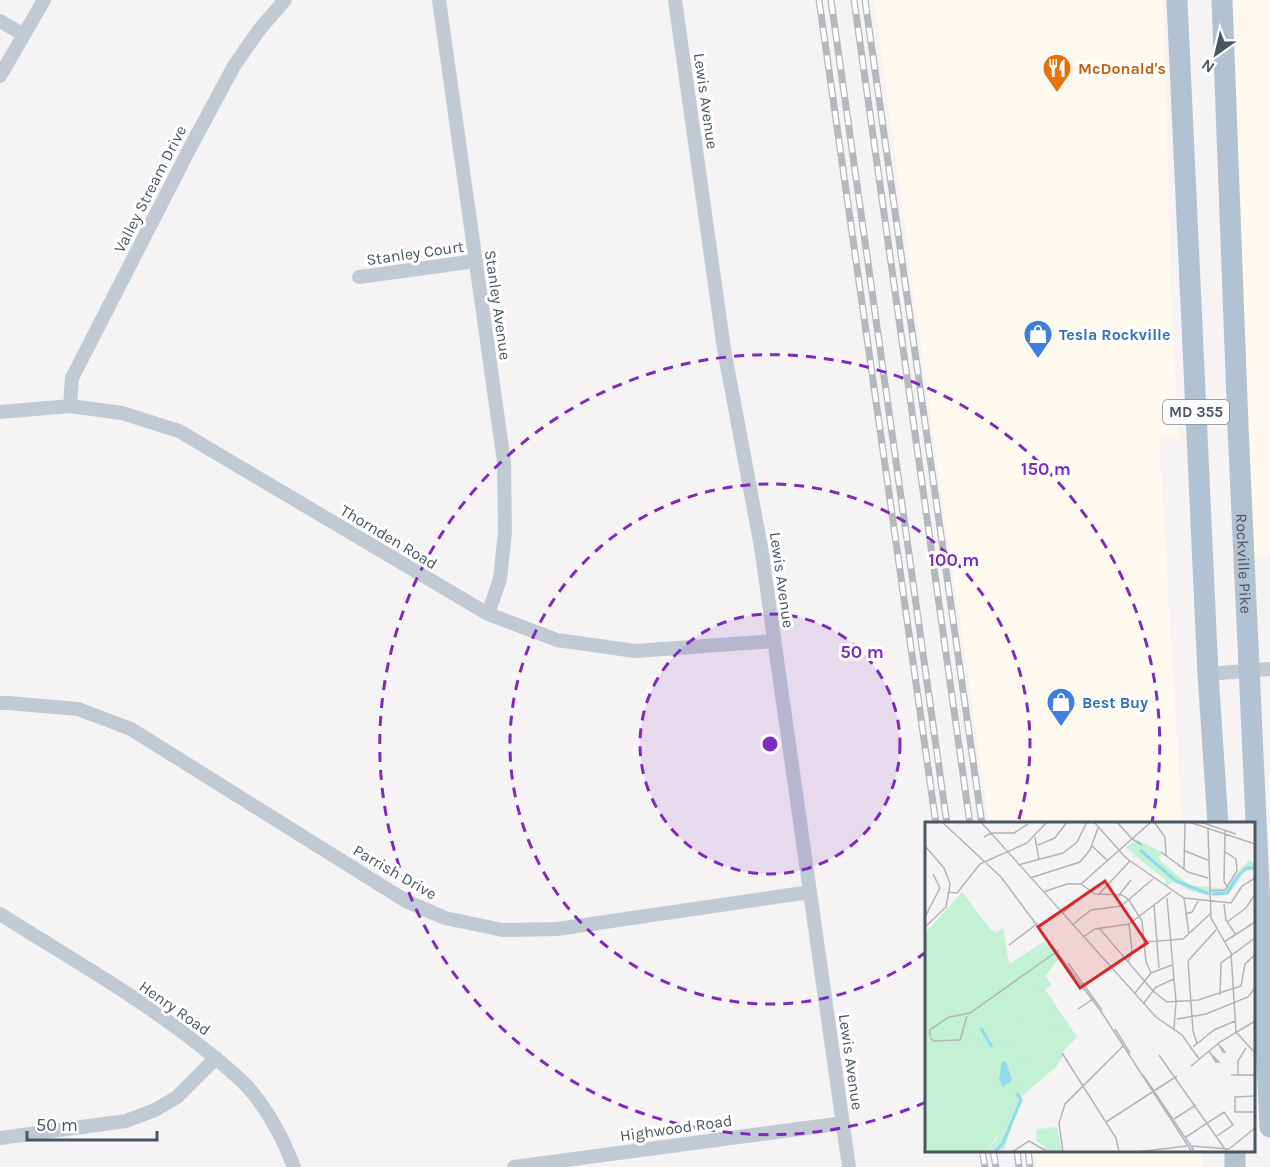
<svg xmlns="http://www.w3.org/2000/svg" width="1270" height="1167" font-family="Karla,sans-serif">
	<rect width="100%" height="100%" fill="#f5f3f3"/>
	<path fill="#fdf9ef" d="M874 0H1163L1172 328 1179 437H1159L1182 823H989L936 455Z
		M1222 0H1270V556L1251 558Z
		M1035 1151H1201L1202 1167H1038Z"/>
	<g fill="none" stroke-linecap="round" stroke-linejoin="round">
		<path stroke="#c1cad2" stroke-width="14" d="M439 0 504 462 505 532 500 579 488 614
			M675 0 724 349 761 547 849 1167
			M0 21 24 35
			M0 76 44 0
			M359 277 476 261
			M70 406 72 378 191 146 234 66 259 30 285 0
			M0 412 70 406 122 413 179 431 488 614 557 640 635 651 774 641
			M1208 674 1270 669
			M0 703H8L78 709 131 729 406 901 445 918 503 930 557 929 810 892
			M0 914C66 956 136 995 198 1044 215 1058 238 1075 252 1092 270 1114 284 1141 294 1167
			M0 1138 126 1121 155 1110 177 1097 216 1058
			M514 1167 843 1123"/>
		<g stroke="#b3c2d1" stroke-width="21">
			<path d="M1177 0 1208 674 1218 824"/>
			<path id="s1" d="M1222 0 1238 427 1270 1127"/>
			<path d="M1235 1150V1167"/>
		</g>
		<g stroke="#b5b8bd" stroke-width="7">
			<path id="rail" d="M819 0 936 824
				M831 0 947 824
				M854 0 970 824
				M865 0 982 824
				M982 1150 985 1167
				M993 1150 996 1167
				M1017 1150 1019 1167
				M1028 1150 1030 1167"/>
		</g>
		<use href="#rail" stroke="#fff" stroke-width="4.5" stroke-dasharray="14" stroke-linecap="butt"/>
	</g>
	<circle cx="770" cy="744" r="130" fill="#7b2cbf" fill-opacity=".12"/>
	<g fill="none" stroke="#7b2cbf" stroke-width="3" stroke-dasharray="10 8">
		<circle cx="770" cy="744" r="130"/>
		<path d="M926 952A260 260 0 1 1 1018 822"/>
		<path d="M926 1102A390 390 0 1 1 1152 822"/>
	</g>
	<defs>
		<g id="restaurant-pin" transform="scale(1.5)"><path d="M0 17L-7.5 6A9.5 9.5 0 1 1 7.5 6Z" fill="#e8710a" stroke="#fff"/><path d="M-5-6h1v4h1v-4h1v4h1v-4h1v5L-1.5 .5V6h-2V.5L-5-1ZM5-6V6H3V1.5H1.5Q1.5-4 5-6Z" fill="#fff"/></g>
		<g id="shop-pin" transform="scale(1.5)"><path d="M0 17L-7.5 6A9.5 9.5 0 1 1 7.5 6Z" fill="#3f7fe0" stroke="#fff"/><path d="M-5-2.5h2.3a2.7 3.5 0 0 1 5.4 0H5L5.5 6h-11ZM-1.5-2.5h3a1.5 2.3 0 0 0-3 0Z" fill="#fff"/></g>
	</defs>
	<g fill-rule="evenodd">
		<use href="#restaurant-pin" x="1057" y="68"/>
		<use href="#shop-pin" x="1038" y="334"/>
		<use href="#shop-pin" x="1061" y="702"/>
	</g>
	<g text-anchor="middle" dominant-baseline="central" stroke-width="6" stroke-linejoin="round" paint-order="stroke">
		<rect fill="#fff" stroke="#808990" stroke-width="1.5" x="1163" y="400" width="66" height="24" rx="4.5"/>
		<g font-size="15" font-weight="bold" fill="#4a5661">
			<text x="1196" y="412">MD 355</text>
		</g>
		<g font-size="16" font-weight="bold" fill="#c56008" stroke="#fff" text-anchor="start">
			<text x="1078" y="68">McDonald's</text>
		</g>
		<g font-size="16" fill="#4a5661" stroke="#fff">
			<text transform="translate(706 101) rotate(82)">Lewis Avenue</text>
			<text transform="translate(150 189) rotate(-63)">Valley Stream Drive</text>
			<text transform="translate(415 253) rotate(-8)">Stanley Court</text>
			<text transform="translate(498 305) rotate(82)">Stanley Avenue</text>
			<text transform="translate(389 537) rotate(31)">Thornden Road</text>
			<text stroke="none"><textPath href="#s1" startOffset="564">Rockville Pike</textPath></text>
			<text transform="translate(782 580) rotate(82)">Lewis Avenue</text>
			<text transform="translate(395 872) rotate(30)">Parrish Drive</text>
			<text transform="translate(175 1008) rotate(35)">Henry Road</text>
			<text transform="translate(851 1062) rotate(82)">Lewis Avenue</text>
			<text transform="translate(676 1128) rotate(-8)">Highwood Road</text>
		</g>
		<g font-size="16" font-weight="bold" fill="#366cbe" stroke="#fff" text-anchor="start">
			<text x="1059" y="334">Tesla Rockville</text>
			<text x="1082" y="702">Best Buy</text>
		</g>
	</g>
	<g transform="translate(925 822)">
		<rect width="330" height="330" fill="#f5f3f3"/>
		<path d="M212 18 237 30 233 37 264 63 300 67 318 44 320 49 305 70 293 74 268 70 249 60 240 64 241 58 211 34 206 38 210 33 201 25ZM51 102 70 109 73 139 91 144 123 122 134 137 118 152 126 162 119 166 152 215 89 281 76 310 60 330H0V128ZM132 305 137 330H125L111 318 112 307Z" fill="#c3f1d5"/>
		<path d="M214 25 221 32H225L227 25 234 29V37L253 58 283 73 244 59 212 35ZM324 38 330 41V48L320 49 304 72 287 74 301 70ZM37 70 66 108 71 111 78 106 84 142 120 119 122 122 91 144 95 157 64 178 60 167 73 134 64 116 56 111 58 104 49 103 0 128V111ZM133 137 120 154 126 163 120 168 146 209H132L110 159 114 151ZM92 164 99 201 84 228 79 220 57 226 59 217 51 222V216L38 213 46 208V193L64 182V191L71 192V185L66 182ZM103 220 104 235 86 255 81 240 72 243 82 232 95 236ZM135 229 138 234 131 245 97 274 79 327 60 330 72 317 96 260Z" fill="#c3f1d5"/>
		<path d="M77 239 81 240 87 258 78 265 74 257Z" fill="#90daee"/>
		<path fill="none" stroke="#90daee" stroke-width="3" d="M215 28 251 59 284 72M287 72 302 71 313 54 321 46H330M56 206 67 225M70 330 78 321 96 278 92 271"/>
		<path fill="none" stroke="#b1b4b9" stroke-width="1.5" d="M17 0 76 55 111 102 177 191 267 330M56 0 231 195 257 213 274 237M169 0 201 36 259 76 306 81 317 64 330 56M192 0 207 17 217 23 212 19M229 0 240 15 241 33M264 0 330 22M275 0 311 12M283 7 286 96 306 131 311 210 330 231M300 9 299 59 303 66M59 15 66 11H89L103 2M110 15 114 38M113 23 130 16 142 0M0 24 19 46 25 62 21 85 0 105M167 24 183 39M260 29 283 38M236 30 263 50 283 56M55 42 102 21 122 0M93 43 138 31 152 20 162 0M259 47 260 1M105 56 155 40 165 28 173 6M156 62 170 72 197 73 204 78 217 99 221 140 226 151M285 69 300 68 312 49 311 37 299 29M23 70 32 71 55 42M118 70 142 62H156L226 0M173 73 205 39M194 73 206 58M242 76 251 180 249 207M259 76 264 112M299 82 301 98 311 113M229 83 234 146M137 92 163 69M260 92 267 90 273 79M1 93 15 66 8 52M302 100 321 86 330 72M147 103 166 88 196 84 228 57M174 106 228 169 242 180 273 178 316 164 320 142 330 133M158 115 170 107 204 102 246 70M219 120 258 117 285 92M299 120 330 100M84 123 113 101M143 141 177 188M203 141 207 129 204 102M210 171 226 151 247 143M295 173 296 141 330 116M219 181 231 165 249 157M153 187 168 177M252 197 281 192 323 175 330 166M190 207 205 231M5 214V208L24 195 45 191 134 128M5 216 9 219 35 218 42 194M272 221 268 209 263 139 291 108M293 221 298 230H300L295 224M268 225 289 208 310 199M284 229 291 240H294L285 231M137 231 191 316 194 330M234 233 302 330M266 244 295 220 330 199M218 253 270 330M306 253H330M313 253V239L321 226M330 274 310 275V290H330M249 297 271 283M181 300 252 254M261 315 299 290 308 303 292 314M267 324 304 327 330 306M87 330 104 319 123 330M138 330 134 301 140 282 198 224M211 330 262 324"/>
		<path fill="#d62828" fill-opacity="0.15" stroke="#d62828" stroke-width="3" d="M180 59 222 121 155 166 113 105Z"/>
		<rect width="330" height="330" fill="none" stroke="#4a5661" stroke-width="3"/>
	</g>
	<circle cx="770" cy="744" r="9" fill="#7b2cbf" stroke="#fff" stroke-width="3"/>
	<g font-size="18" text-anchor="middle" font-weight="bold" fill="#7b2cbf" stroke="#fff" stroke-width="6" stroke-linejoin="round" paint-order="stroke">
		<text x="1046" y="475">150 m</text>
		<text x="954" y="566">100 m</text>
		<text x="862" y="658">50 m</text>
	</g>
	<g transform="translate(1216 54) rotate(214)" stroke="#ffffff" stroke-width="4.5" paint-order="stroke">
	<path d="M0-4.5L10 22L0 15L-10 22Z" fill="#4a5661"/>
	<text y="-9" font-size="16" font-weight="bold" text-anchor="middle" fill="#4a5661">N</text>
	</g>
	<path d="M27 1131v9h130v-9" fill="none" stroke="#4a5661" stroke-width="3"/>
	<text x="36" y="1131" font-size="18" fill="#4a5661" stroke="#ffffff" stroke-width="4.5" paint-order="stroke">50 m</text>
</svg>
